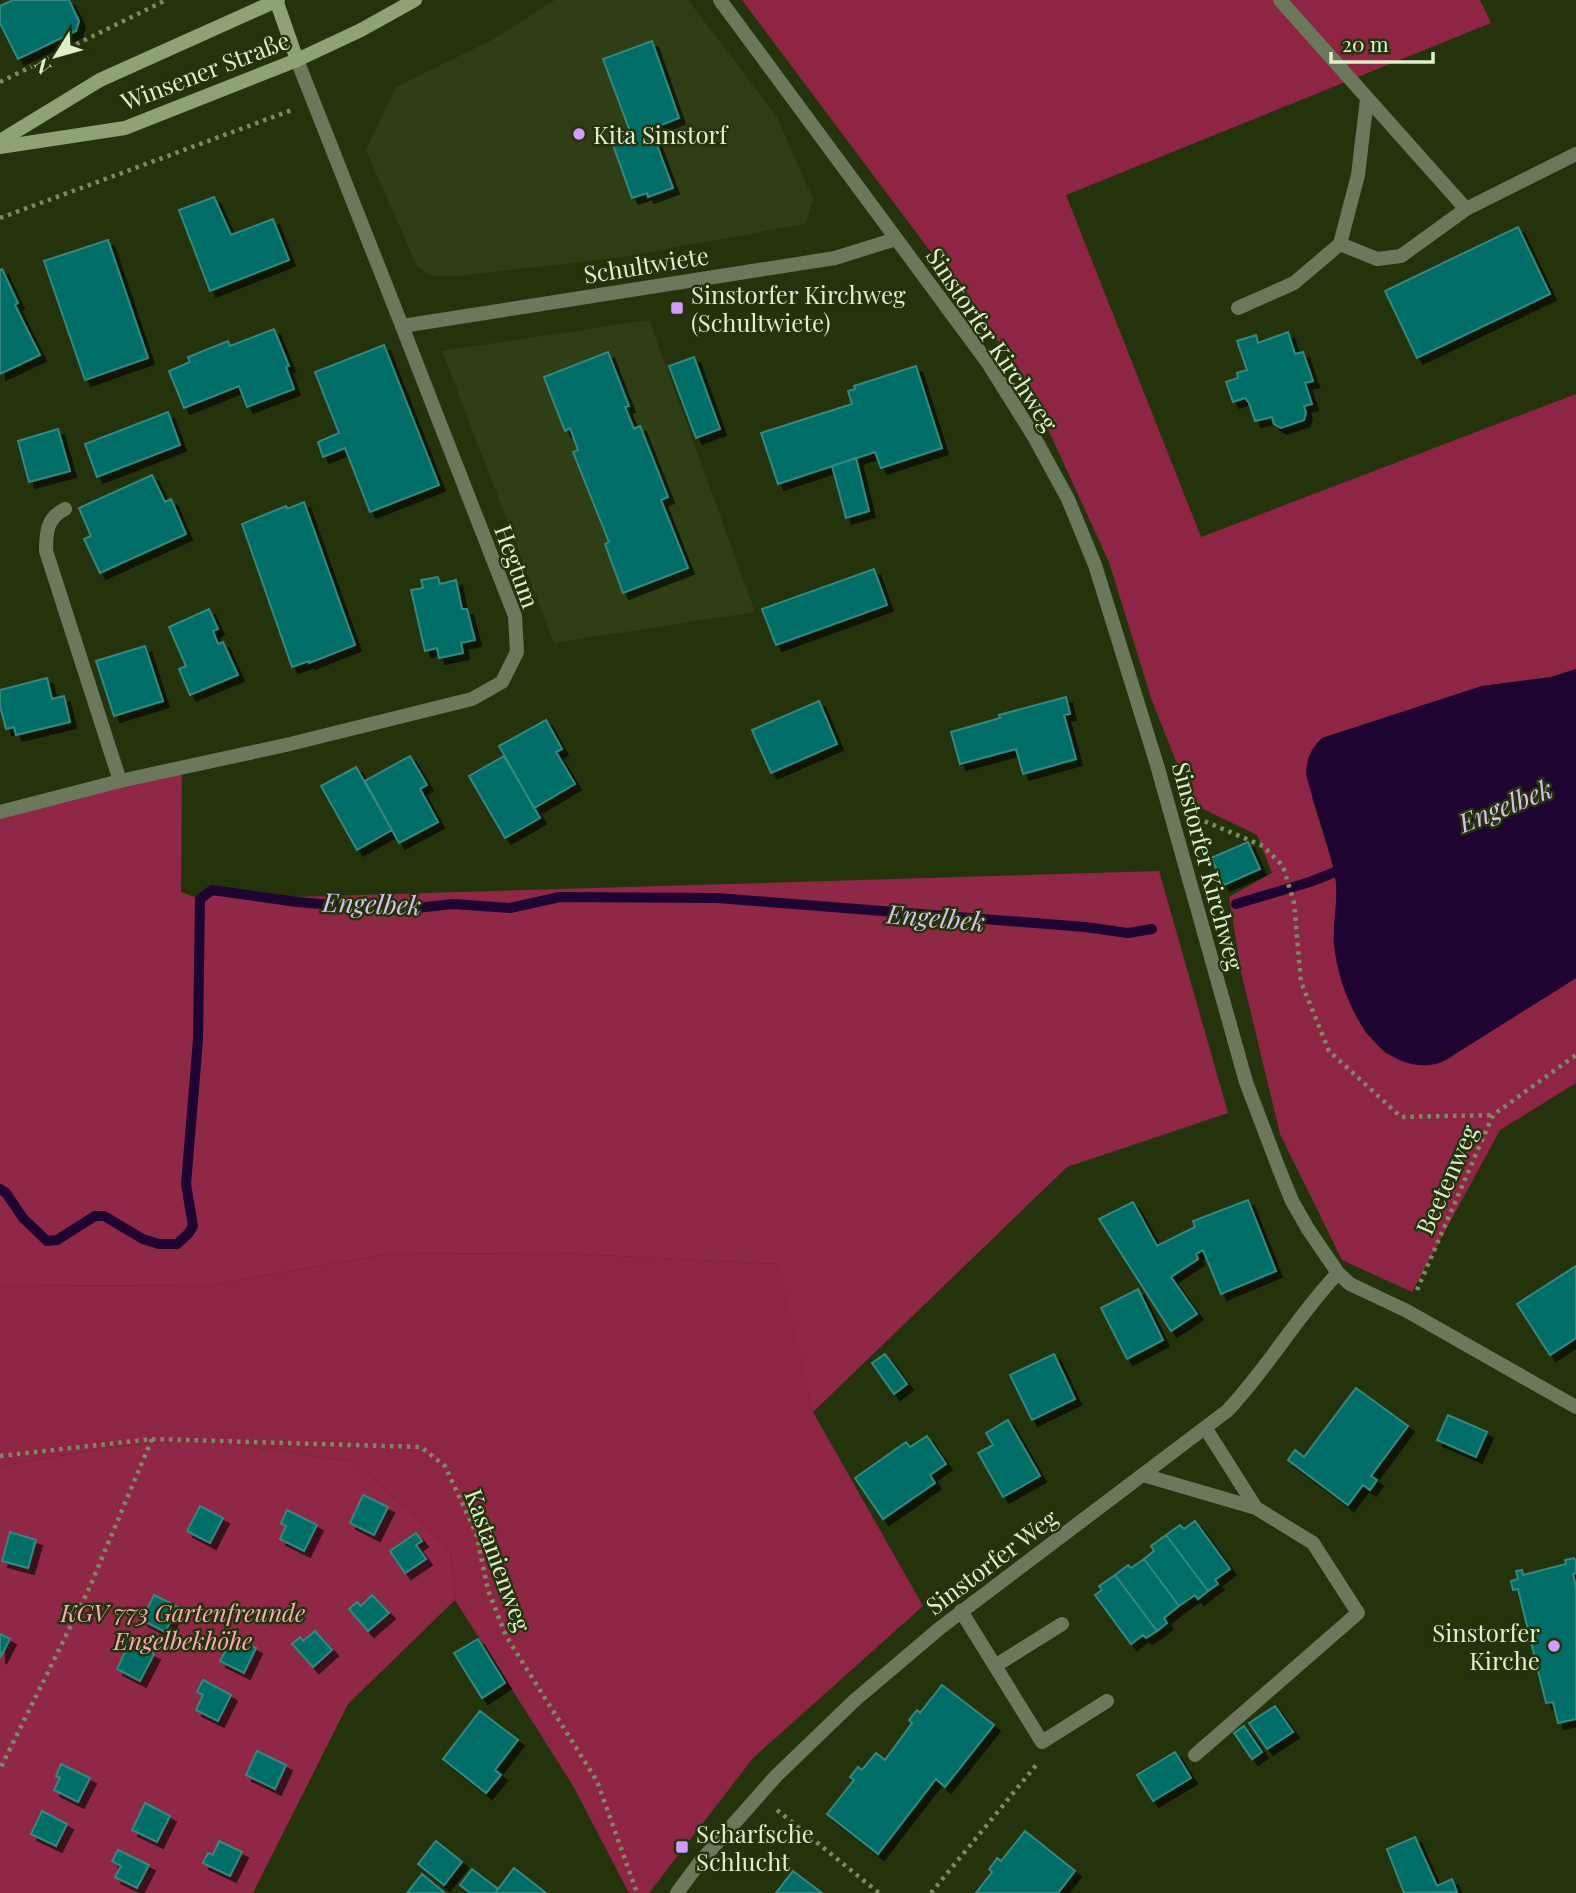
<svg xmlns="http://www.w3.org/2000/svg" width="1576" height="1893" font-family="'Playfair Display',serif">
	<defs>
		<filter id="shadow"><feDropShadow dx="6" dy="6" stdDeviation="0" flood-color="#0009"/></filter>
	</defs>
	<rect width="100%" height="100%" fill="#25330d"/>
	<path fill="#2f3e14" d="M555 0H688L777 117 813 199 806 224 616 258 448 277 430 275 417 266 366 150 396 87 492 40Z
		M649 320 755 612 554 643 442 351Z"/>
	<path fill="#8f2746" d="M182 766 181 892 200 899 212 890 295 897 1159 871 1228 1113 1067 1167 813 1412 778 1264 557 1253 388 1254 210 1285 0 1286V812Z
		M204 1440 355 1462 450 1549 455 1600 348 1704 253 1893H0V1466L120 1446Z"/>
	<path fill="#8f2545" d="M742 0H1480L1491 23 1066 195 1201 537 1576 394V669L1551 677 1482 686 1322 738 1312 798 1335 872 1338 898 1334 944 1355 1014 1366 1033 1386 1054 1546 997 1576 978V1083L1500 1130 1412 1292 1342 1260 1280 1134 1241 972 1229 897 1272 873 1257 835 1193 804 1151 698 1109 562 1023 375Z
		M557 1253 779 1264 813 1412 923 1606 753 1758 649 1893H629L572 1784 455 1600 450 1549 355 1462 204 1440 120 1446 0 1466V1286L210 1285 388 1254Z"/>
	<path fill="#1f0431" d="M1576 669V978C1540 1001 1504 1023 1468 1046 1459 1051 1446 1062 1436 1064 1373 1076 1339 995 1334 945 1332 920 1340 896 1334 871 1327 838 1314 806 1306 774 1307 758 1310 750 1322 738L1482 686 1551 677Z"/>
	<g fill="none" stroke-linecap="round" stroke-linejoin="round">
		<path stroke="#1f0431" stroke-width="10" d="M1236 904 1310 882 1345 868
			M0 1189 6 1193 23 1218 47 1241 57 1240 95 1216H104L143 1239 159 1244H177L188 1234 193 1226 186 1184 198 1040 200 899 212 890 297 902 398 910 453 904 510 908 560 897 717 898 1085 927 1128 933 1152 929"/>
	</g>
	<path fill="#046d66" stroke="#328981" stroke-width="2" filter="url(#shadow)" d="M13 0H69L79 21 76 31 18 59 0 23V6Z
		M652 41 679 118 651 129 673 188 648 197 647 193 632 198 612 142 631 134 603 59Z
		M214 197 231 235 273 219 289 260 210 291 179 210Z
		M1518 227 1550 294 1417 358 1385 291Z
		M108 240 148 358 85 380 44 261Z
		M2 269 18 303 15 305 40 355 0 374V270Z
		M274 329 289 366 286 367 294 389 247 407 239 386 184 408 169 371 190 362 188 357 228 341 230 346Z
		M1288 332 1295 354 1303 352 1313 381 1305 383 1312 404 1304 406 1306 413 1304 420 1281 428 1274 424 1272 417 1255 421 1249 403 1245 398 1233 402 1226 382 1238 378 1237 373 1247 370 1237 341 1256 335 1258 343Z
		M384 345 439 485 370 512 345 448 323 457 318 442 339 433 315 372Z
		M608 352 629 406 625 407 634 429 640 426 668 497 661 500 688 568 623 593 605 544 609 542 573 452 578 450 570 428 565 431 544 377Z
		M694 357 720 429 696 438 669 366Z
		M916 366 942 448 881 468 875 452 778 484 761 433 852 404 848 391 855 389 854 386Z
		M168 412 180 445 97 477 85 444Z
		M58 429 70 471 29 482 18 441Z
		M856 458 869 511 846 518 832 466Z
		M152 475 165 502 171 499 186 534 100 573 84 539 91 536 79 508Z
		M304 502 355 645 309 663V661L292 667 242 524 286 506 287 509Z
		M874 569 887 605 776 645 762 609Z
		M438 577 440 584 456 580 462 609H467L475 640 461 643 463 653 439 658 437 648 425 651 411 590 423 588 421 580Z
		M209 609 218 629 213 631 218 644 223 642 238 675 190 695 179 669 186 666 169 627Z
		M145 646 163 701 114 716 96 661Z
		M47 678 52 699 64 696 70 722 16 735 14 727 6 729 0 706V690Z
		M1066 697 1070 714 1064 715 1076 759 1023 774 1016 749 960 764 951 732 1000 718 999 715Z
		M819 701 837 744 771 773 752 730Z
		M546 720 562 749 556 752 575 784 534 808 499 746Z
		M410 756 427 785 420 789 438 822 399 843 365 781Z
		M504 756 540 818 505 838 469 776Z
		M356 767 392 830 357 850 321 786Z
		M1248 842 1260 869 1224 885 1211 858Z
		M1248 1200 1276 1271 1221 1294 1203 1250 1196 1254 1198 1259 1171 1277 1197 1314 1171 1331 1099 1219 1133 1202 1157 1246 1195 1227 1193 1221Z
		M1576 1266V1338L1550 1355 1517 1304Z
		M1138 1289 1163 1340 1127 1359 1101 1308Z
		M885 1354 907 1384 894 1394 872 1363Z
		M1054 1354 1075 1399 1032 1420 1010 1375Z
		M1356 1388 1408 1426 1371 1476 1377 1480 1370 1490 1363 1485 1348 1505 1288 1460 1295 1450 1304 1457Z
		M1448 1415 1487 1432 1476 1457 1437 1440Z
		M1008 1420 1040 1476 1003 1497 978 1453 993 1445 986 1433Z
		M927 1436 946 1464 930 1475 935 1483 883 1519 855 1478 906 1442 910 1447Z
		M363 1495 388 1507 374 1535 350 1523Z
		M200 1506 223 1518 210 1543 187 1531Z
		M287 1510 317 1525 304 1551 280 1539 286 1526 281 1523Z
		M1195 1521 1230 1569 1215 1580 1218 1584 1208 1591 1166 1535 1180 1525 1184 1529Z
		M10 1532 36 1540 28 1568 2 1561Z
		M416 1533 422 1541 416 1545 426 1559 405 1573 390 1551Z
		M1166 1535 1208 1591 1198 1599 1195 1595 1179 1606 1144 1559 1154 1551 1151 1546Z
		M1574 1558 1576 1561V1573L1573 1574 1576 1587V1719L1558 1723 1553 1702 1546 1703 1518 1589 1513 1590 1511 1581 1518 1579 1516 1571 1522 1570 1523 1575 1566 1564 1565 1560Z
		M1144 1559 1179 1606 1164 1618 1167 1623 1157 1631 1115 1575 1128 1565 1131 1568Z
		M1115 1575 1157 1631 1146 1638 1143 1635 1131 1644 1095 1595 1102 1590 1099 1586Z
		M154 1595 178 1607 165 1632 142 1620Z
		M372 1595 389 1613 368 1631 349 1609 357 1602 361 1606Z
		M315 1631 332 1650 313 1667 292 1644 300 1637 303 1641Z
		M0 1634 10 1639 0 1658Z
		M233 1637 256 1648 244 1673 220 1661Z
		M478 1639 505 1683 482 1698 454 1653Z
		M126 1640 154 1654 140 1681 117 1669 125 1652 120 1650Z
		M203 1680 231 1695 218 1721 196 1710 203 1695 197 1692Z
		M942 1685 994 1725 945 1787 936 1779 878 1854 827 1814 854 1780 850 1777 858 1767 862 1770 876 1753 885 1760 912 1723 909 1720 917 1710 920 1713Z
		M1275 1706 1293 1732 1267 1749 1249 1723Z
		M480 1711 518 1740 495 1770 501 1775 486 1793 443 1759Z
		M1244 1726 1262 1752 1252 1759 1234 1733Z
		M257 1751 286 1765 275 1789 246 1775Z
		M1175 1752 1191 1778 1153 1801 1137 1775Z
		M61 1764 90 1778 78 1802 54 1790 60 1778 56 1776Z
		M145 1803 170 1816 157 1842 132 1830Z
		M42 1811 67 1824 56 1846 31 1834Z
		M1025 1831 1075 1871 1058 1893H976L992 1872 989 1869 993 1864 997 1858 1001 1861Z
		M1415 1837 1437 1886 1452 1879 1457 1892 1404 1893 1387 1849Z
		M219 1841 242 1852 230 1876 203 1863 208 1853 213 1855Z
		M436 1841 462 1862 444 1885 418 1864Z
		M118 1850 149 1865 137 1888 115 1877 121 1866 112 1861Z
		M514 1868 546 1893H495Z
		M472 1869 498 1889 495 1893H470L460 1885Z
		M793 1871 822 1893H776Z
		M422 1874 445 1893H407Z"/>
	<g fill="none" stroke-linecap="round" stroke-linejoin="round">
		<path stroke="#7c8b65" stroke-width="4.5" stroke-dasharray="3.5 5" stroke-linecap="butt" d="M0 82 166 0
			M0 218 292 110
			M1197 818 1263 846 1283 866 1294 903 1301 982 1329 1051 1401 1117 1493 1115
			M1417 1290 1493 1115 1576 1055
			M152 1439 421 1447 445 1466 476 1533 488 1590 506 1636 597 1781 637 1893
			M0 1456 152 1439 88 1591 0 1769
			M777 1810 879 1893
			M931 1893 1037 1764"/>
		<path stroke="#6b785b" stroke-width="14" d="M1280 0 1466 209
			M1340 244 1377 259 1401 256 1466 209 1576 154
			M1238 308 1294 283 1340 244 1358 175 1367 99
			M65 509C47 518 46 532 46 551L120 781
			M1143 1475 1256 1508
			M961 1611 1042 1742 1107 1701
			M995 1666 1062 1624
			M1195 1755 1358 1613 1313 1543 1256 1508 1206 1429"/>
		<path stroke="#6b785b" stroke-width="14" d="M0 812 120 781 286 745 472 699 502 682 517 652 515 616 402 326"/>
		<path stroke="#6b785b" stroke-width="14" d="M720 0 988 363 1033 435 1068 499 1095 565 1157 765 1246 1082 1279 1169 1292 1201 1308 1229 1338 1273 1350 1284 1407 1311 1576 1407
			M297 60 402 326 835 258 896 239
			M677 1893 700 1862 776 1776 855 1700 940 1628 1227 1411C1268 1368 1297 1316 1338 1273"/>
		<path stroke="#8ea273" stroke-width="14" d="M276 0 297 60
			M0 141 100 80 278 0
			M0 147 125 128 297 60 361 30 415 0"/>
	</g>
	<g fill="#d09dff" stroke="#25330d" stroke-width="2.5">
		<circle cx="579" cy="134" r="7"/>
		<rect x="670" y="301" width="14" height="14" rx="3.5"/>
		<circle cx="1554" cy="1646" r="7"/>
		<rect x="675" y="1840" width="14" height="14" rx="3.5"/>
	</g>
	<g text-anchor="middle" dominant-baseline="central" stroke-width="5" stroke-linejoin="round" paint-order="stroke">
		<g font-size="24" fill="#deefca" stroke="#25330d">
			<text transform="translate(205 70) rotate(-21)">Winsener Straße</text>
			<text transform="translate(646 264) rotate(-9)">Schultwiete</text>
			<text transform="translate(993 339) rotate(56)">Sinstorfer Kirchweg</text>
			<text transform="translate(518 566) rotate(70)">Hegtum</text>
			<text transform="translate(1209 866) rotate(75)">Sinstorfer Kirchweg</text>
			<text transform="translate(1446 1179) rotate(-66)">Beetenweg</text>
			<text transform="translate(499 1560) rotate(70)">Kastanienweg</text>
			<text transform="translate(991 1561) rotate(-37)">Sinstorfer Weg</text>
		</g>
		<g font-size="24" fill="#deefca" stroke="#25330d" text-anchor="start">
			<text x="593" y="134">Kita Sinstorf</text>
			<text x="691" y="294">Sinstorfer Kirchweg<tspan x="691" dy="28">(Schultwiete)</tspan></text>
			<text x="1540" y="1632" text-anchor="end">Sinstorfer<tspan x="1540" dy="28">Kirche</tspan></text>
			<text x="696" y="1833">Scharfsche<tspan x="696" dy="28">Schlucht</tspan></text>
		</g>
		<g font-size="24" font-style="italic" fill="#fea8b8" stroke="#25330d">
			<text x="183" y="1612">KGV 773 Gartenfreunde<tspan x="183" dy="28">Engelbekhöhe</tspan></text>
		</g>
		<g font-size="26" font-style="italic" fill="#d8c0ef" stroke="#25330d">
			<text transform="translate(1505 805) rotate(-22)">Engelbek</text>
			<text transform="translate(372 903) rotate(2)">Engelbek</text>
			<text transform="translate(936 917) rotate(5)">Engelbek</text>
		</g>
	</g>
	<g transform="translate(56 56) rotate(233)" stroke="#25330d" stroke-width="5" paint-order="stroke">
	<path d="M0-5L12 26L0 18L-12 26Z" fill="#deefca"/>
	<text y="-10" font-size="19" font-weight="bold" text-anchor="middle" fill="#deefca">N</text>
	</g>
	<path d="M1331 52v10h102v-10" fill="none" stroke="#deefca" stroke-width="3.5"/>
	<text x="1342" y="52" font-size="21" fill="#deefca" stroke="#25330d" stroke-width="5" paint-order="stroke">20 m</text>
</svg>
